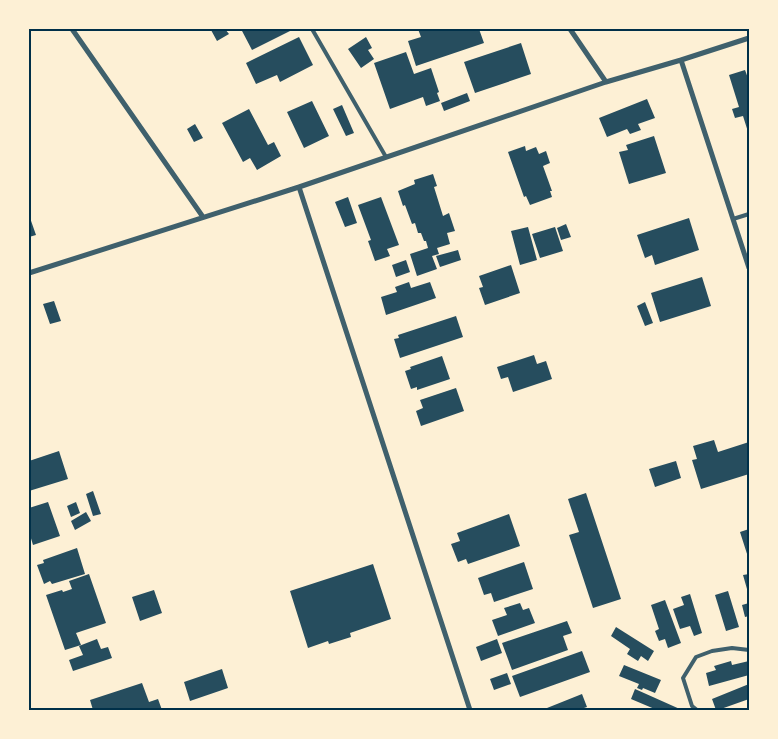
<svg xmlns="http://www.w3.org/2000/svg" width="778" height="739" font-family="'DM Sans',sans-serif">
	<rect width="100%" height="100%" fill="#fdf0d5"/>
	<path fill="#264d5e" d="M214 29H225L229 34 217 41 211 30Z
		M241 29H294L252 50Z
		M418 29H479L484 43 416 66 408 41 421 37Z
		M299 37 313 65 280 82 277 75 256 84 246 63Z
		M366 37 372 48 368 50 374 59 361 68 348 49Z
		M521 43 531 74 475 93 464 62Z
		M406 52 414 74 431 68 439 92 437 93 440 101 426 106 423 97 390 109 374 63Z
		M745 70 749 81V135L743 116 735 118 732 109 739 107 729 75Z
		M467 93 470 101 444 111 441 103Z
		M647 99 655 118 638 124 641 130 630 134 627 129 607 137 599 118Z
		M312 101 329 136 304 148 287 112Z
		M342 105 354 133 346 136 333 109Z
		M249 109 268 145 274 142 281 156 257 170 250 158 243 162 222 123Z
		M195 124 203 138 194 142 187 129Z
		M654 136 666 173 629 184 619 152 628 150 626 145Z
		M525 146 526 151 536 147 539 154 546 151 550 163 543 166 552 191H550L552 197 530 205 526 196 524 197 508 152Z
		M433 174 437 186 434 187 443 216 449 213 455 231 447 233 450 244 437 248 439 254 432 256 437 269 417 276 410 254 428 248 426 241H424L421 233H418L415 223 412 224 405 205 403 206 398 191 415 184 414 180Z
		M348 197 357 223 345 227 335 202Z
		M381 197 399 245 387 249 390 256 375 261 368 241 371 240 358 205Z
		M29 215 36 235 29 237Z
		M689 218 699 250 655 265 652 255 645 258 637 235Z
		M566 224 571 237 561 240 557 228Z
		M528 227 537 260 520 265 511 231Z
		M555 227 563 251 540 258 532 234Z
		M458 250 461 260 440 267 436 256Z
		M406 260 410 272 396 277 392 265Z
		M511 265 520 293 485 305 479 288 483 287 479 276Z
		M702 277 711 306 660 322 651 293Z
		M409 282 411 288 430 282 436 298 386 315 381 297 397 292 395 287Z
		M54 301 61 321 50 324 43 304Z
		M645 302 653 323 645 326 637 306Z
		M456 316 463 337 400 358 394 339 399 338 398 335Z
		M534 355 537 364 546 361 552 379 513 392 508 377 501 379 497 367Z
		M442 356 450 379 417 390V387L411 389 405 371 411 369 410 367Z
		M456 388 464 411 421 426 416 411 423 408 420 400Z
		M714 440 718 452 749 442V474L701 489 692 460 697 459 693 446Z
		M59 451 68 479 29 491V461Z
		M676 461 681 478 655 487 649 469Z
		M93 491 101 514 93 516 86 494Z
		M586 493 621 599 593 608 569 535 579 532 568 499Z
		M48 502 60 536 33 545 30 535 29 536V508Z
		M76 502 80 513 71 517 67 506Z
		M86 512 91 521 75 530 71 521Z
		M509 514 520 546 468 564 466 559 458 562 451 544 460 541 457 533Z
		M749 529V557H748L740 532Z
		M77 548 85 574 52 584 50 581 44 584 37 565 44 563 43 560Z
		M524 562 533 589 494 602 491 593 484 595 478 578Z
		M373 564 391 619 350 633 351 637 329 644 328 641 308 648 290 591Z
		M89 574 106 623 76 633 81 645 65 650 46 595 62 590 63 592 72 589 69 581Z
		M749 574V596L743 575Z
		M154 590 162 613 140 621 132 597Z
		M728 591 739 627 726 631 715 595Z
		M690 594 702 633 694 636 690 626 680 629 673 609 684 605 681 597Z
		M665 600 681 643 668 648 665 639 659 641 655 631 659 629 651 605Z
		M520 603 523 610 529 608 535 623 498 636 492 620 507 615 504 608Z
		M749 603V616L745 617 742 605Z
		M567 621 572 633 563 636 568 650 512 670 502 643Z
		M616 627 654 651 648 661 641 656 638 661 627 654 630 649 611 636Z
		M97 639 101 649 108 647 112 658 73 671 69 660 83 655 79 646Z
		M497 639 502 653 481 661 476 647Z
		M582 651 590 672 520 697 512 676Z
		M731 661 732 665 749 661V675L709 686 706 673 716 670 714 666Z
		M624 665 661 680 655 693 643 688 642 690 637 688 639 684 619 676Z
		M222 669 228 688 190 701 184 682Z
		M507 673 511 684 494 690 490 679Z
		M142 683 149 702 158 699 162 710H93L90 700Z
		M749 684V699L718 710H716L712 699Z
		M635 689 682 710H657L631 699Z
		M582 694 587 707 578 710H542Z"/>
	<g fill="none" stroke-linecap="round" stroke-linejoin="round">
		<path stroke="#3f606c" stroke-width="4" d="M312 29 386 157
			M733 219 749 214
			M697 710 692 706 683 678 696 657 712 651 732 648 749 650"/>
		<path stroke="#3f606c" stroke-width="5" d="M72 29 203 217
			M570 29 606 82
			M681 60 749 268
			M299 187 470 710
			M29 273 299 187 606 82 681 60 749 38"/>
	</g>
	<rect width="778" height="739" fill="none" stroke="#fdf0d5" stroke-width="60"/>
	<rect x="30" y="30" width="718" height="679" fill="none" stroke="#003049" stroke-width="2"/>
</svg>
